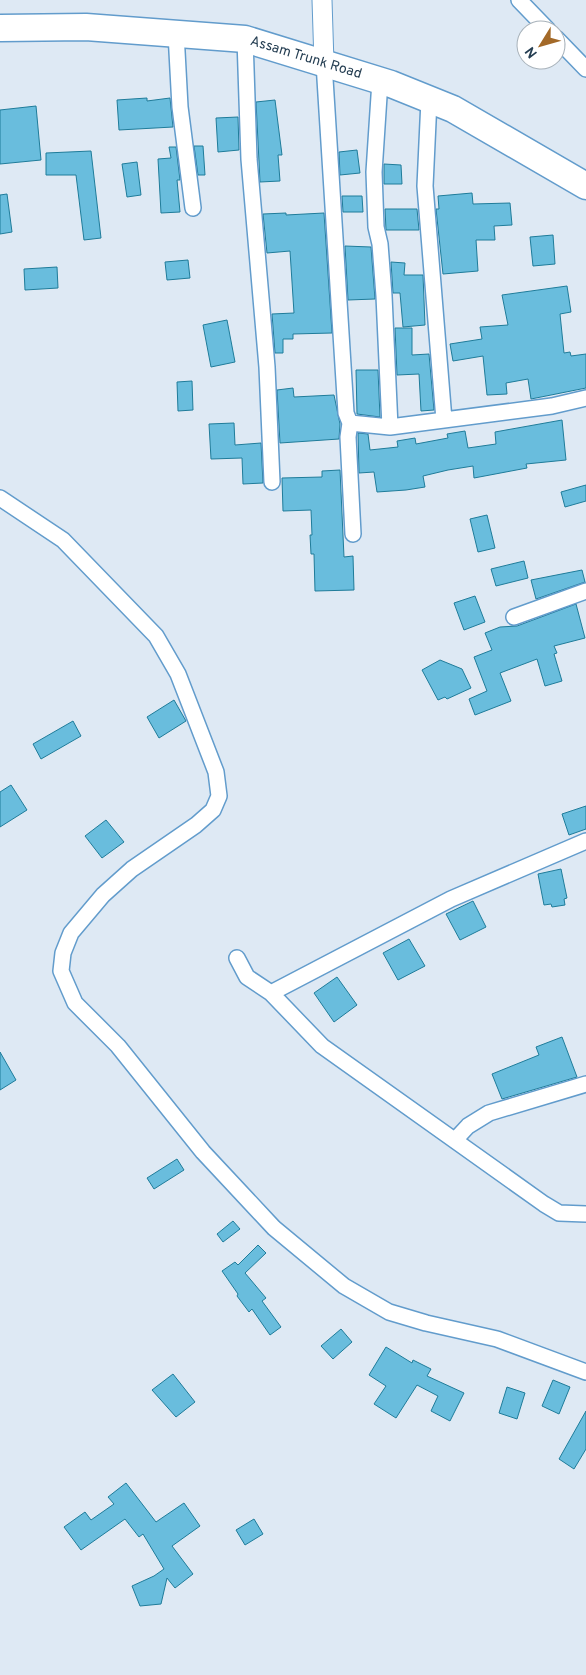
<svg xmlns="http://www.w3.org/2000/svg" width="586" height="1675" font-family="Overpass,sans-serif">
	<rect width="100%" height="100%" fill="#dee9f4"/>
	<path fill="#69bddd" stroke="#1f7c9a" d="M147 98V101L170 98 173 127 119 130 117 100Z
		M275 100 282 155H278L280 181 260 182 256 102Z
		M36 106 41 160 0 164V110Z
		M238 117 239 150 218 152 216 118Z
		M194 146H203L205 175H198Z
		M169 147H176L180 180H177L180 212 161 213 158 159 171 158Z
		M357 150 360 173 340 175 339 152Z
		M91 151 101 238 84 240 76 175H46V153Z
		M137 162 141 195 127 197 122 164Z
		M384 164 401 165 402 184H384Z
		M472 193 473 204 510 203 512 225 494 226 495 240H476L478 271 443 274 436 209H439L438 196Z
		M7 194 12 232 0 234V195Z
		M342 196H362L363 212H343Z
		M385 209H417L419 230H386Z
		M286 213V215L324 213 332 333 293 334V339H283V353H275L272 314 294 313 290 251 267 253 263 214Z
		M553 235 555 264 533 266 530 237Z
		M345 246 371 247 375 299 348 300Z
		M188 260 190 278 167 280 165 262Z
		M391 262 405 263 404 275H423L425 325 403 327 400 293H393Z
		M57 267 58 288 25 290 24 269Z
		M567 286 571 312 560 314 564 353 570 352 571 356 586 354V388L531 399 528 379 506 383 507 394 487 395 483 356 453 361 450 344 482 339 480 327 508 325 502 295Z
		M227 320 235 362 211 367 203 325Z
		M395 328H412V355L429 354 434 410 421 411 419 374 397 375Z
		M356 370H378L380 417 357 414Z
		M192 381 193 410 178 411 177 382Z
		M293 388 294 397 334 395 340 424 339 439 280 443 277 390Z
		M562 420 566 460 526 464 527 468 474 478 473 466 448 470 423 476 425 487 406 490 377 492 374 472 359 473 358 433 368 434 370 450 398 447 397 441 415 438 416 444 448 438 447 434 465 431 468 448 496 444 495 432Z
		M234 423 235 445 261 443 263 483 243 484 242 458 211 459 209 424Z
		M340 470 344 557 353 556 354 590 315 591 314 554H311L310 535H312L311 510 283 511 282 478 322 477V471Z
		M586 485V501L565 507 561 492Z
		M487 515 495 548 478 552 470 519Z
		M524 561 528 578 496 586 491 569Z
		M582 570 585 582 536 599 531 580Z
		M475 596 485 622 464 630 454 603Z
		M576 604 585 638 554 646 557 653 554 654 562 681 545 686 537 659 500 673 511 701 475 715 469 699 487 691 474 657 492 650 485 633 500 627 517 626Z
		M440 660 462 669 471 688 447 699 445 697 438 700 422 670Z
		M174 700 186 721 159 738 147 717Z
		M73 721 81 736 41 759 33 744Z
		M11 785 27 810 0 827V792Z
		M586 806V829L569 835 562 814Z
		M106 820 124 842 102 858 85 836Z
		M561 869 567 898 564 899 565 905 552 907 551 904 544 905 538 874Z
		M473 901 486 927 460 940 446 914Z
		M409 939 425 966 398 980 383 953Z
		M337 977 357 1005 334 1022 314 993Z
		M562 1037 577 1077 502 1099 492 1074 539 1055 536 1047Z
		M0 1052 16 1080 0 1090Z
		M177 1159 184 1170 154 1189 147 1178Z
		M233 1221 240 1229 223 1242 217 1234Z
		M258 1245 266 1253 245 1273 266 1298 262 1301 281 1327 270 1335 252 1309 249 1312 237 1296 238 1294 222 1271 235 1262 238 1265Z
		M341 1329 352 1342 333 1359 321 1346Z
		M386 1347 412 1363 413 1360 431 1369 427 1376 464 1393 450 1421 431 1411 438 1396 417 1385 396 1418 374 1404 386 1386 369 1375Z
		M173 1374 195 1402 176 1417 152 1390Z
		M553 1380 570 1387 559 1414 542 1406Z
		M507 1387 525 1393 517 1419 499 1413Z
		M586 1411V1449L574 1469 559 1459Z
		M126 1483 156 1522 184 1503 200 1526 172 1546 193 1574 175 1588 167 1578 161 1604 140 1606 132 1586 154 1576 164 1569 143 1534 139 1537 125 1519 81 1550 64 1527 85 1512 91 1520 114 1504 108 1497Z
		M254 1519 263 1534 245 1545 236 1530Z"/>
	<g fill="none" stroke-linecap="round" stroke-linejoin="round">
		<g stroke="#629ccc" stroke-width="18">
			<path id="minor" d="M519 0 548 30
				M176 33 180 107 193 208
				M556 38 586 69
				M245 39 249 159 267 367 272 482
				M324 63 346 413 350 423 348 437 353 534
				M380 81 374 172 376 227 380 244 384 296 390 427
				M429 100 425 186 444 420
				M350 423 390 427 552 406 586 398
				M0 498 63 540 156 636 178 674 216 772 219 796 213 810 196 825 132 869 103 895 71 933 63 953 61 971 75 1003 118 1046 203 1152 274 1228 344 1286 389 1312 426 1323 497 1339 586 1372
				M514 617 586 591
				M237 958 247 977 271 993 451 899 586 841
				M271 993 322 1046 544 1204 559 1213 586 1214
				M455 1140 468 1126 489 1113 586 1084"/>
		</g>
		<g stroke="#629ccc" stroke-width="21">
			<path id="tertiary" d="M322 0 324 63"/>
		</g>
		<g stroke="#629ccc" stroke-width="29">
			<path id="trunk" d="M0 28 86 27 245 39 391 84 453 109 586 186"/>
		</g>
		<use href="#minor" stroke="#fff" stroke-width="15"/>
		<use href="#tertiary" stroke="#fff" stroke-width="19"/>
		<use href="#trunk" stroke="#fff" stroke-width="26"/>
	</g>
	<g text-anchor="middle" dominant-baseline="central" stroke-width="5" stroke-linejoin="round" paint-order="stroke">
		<g font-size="14" fill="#253e52" stroke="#fff">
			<text transform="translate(306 58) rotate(17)">Assam Trunk Road</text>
		</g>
	</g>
	<g transform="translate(541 45) rotate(233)"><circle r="24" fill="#ffffff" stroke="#a8b2ba"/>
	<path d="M0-4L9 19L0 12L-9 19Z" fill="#a36928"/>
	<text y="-8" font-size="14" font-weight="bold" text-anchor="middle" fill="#253e52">N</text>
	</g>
</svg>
